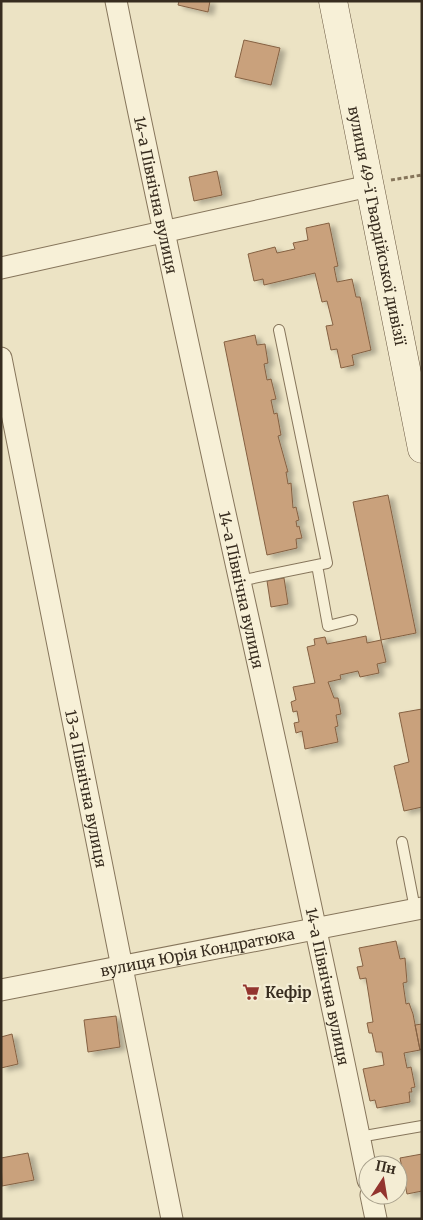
<svg xmlns="http://www.w3.org/2000/svg" width="423" height="1220" font-family="Merriweather,serif">
	<defs>
		<filter id="shadow"><feDropShadow dx="5.5" dy="3" stdDeviation="2.5" flood-color="#0004"/></filter>
	</defs>
	<rect width="100%" height="100%" fill="#ece3c4"/>
	<path fill="#c9a17c" stroke="#856142" filter="url(#shadow)" d="M179 1H210L208 12 178 5Z
		M244 40 280 48 271 85 235 77Z
		M217 171 222 195 194 201 189 177Z
		M329 223 338 266 334 267 337 282 352 279 356 297H360L371 350 352 355 354 365 341 368 337 349 331 350 326 326 333 325 327 301 322 302 315 273 264 285 263 279 254 281 248 254 275 247 277 253 295 249 293 243 308 240 306 228Z
		M255 335 257 345 265 344 268 363 264 364 267 380 271 379 276 399 271 400 274 414 277 413 281 435 278 436 288 472H286L288 484 291 483 293 508 296 507 299 520 296 521 297 527 299 526 302 538 296 539 297 548 267 555 224 342Z
		M388 495 416 633 381 640 353 502Z
		M284 578 288 604 271 607 267 581Z
		M366 636 367 643 381 640 386 662 377 664 379 673 360 677 358 671 340 675 341 679 328 682 334 698H338L341 714 336 715 338 726 335 727 338 742 305 749 302 731 296 733 294 723 299 722 297 711 293 712 291 702 296 700 293 687 315 683 307 647 315 645 314 639 325 637 327 644Z
		M422 709V807L404 811 394 766 409 762 399 713Z
		M396 941 400 959 405 958 407 982 403 983 406 1004 409 1003 413 1014 420 1050 404 1053 407 1068 411 1067 415 1087 411 1088 412 1092H409L410 1102 377 1108 375 1100 370 1101 363 1069 384 1065 382 1052H376L372 1033H369L367 1023 373 1022 366 978 360 979 357 967 363 966 359 948Z
		M116 1016 120 1047 88 1052 84 1020Z
		M422 1024V1049L420 1050 415 1025Z
		M12 1034 18 1064 1 1068V1037Z
		M28 1153 34 1180 2 1186 1 1158Z
		M422 1154V1191L407 1194 400 1158Z"/>
	<g fill="none" stroke-linecap="round" stroke-linejoin="round">
		<g stroke="#86755b" stroke-width="12">
			<path id="lane" d="M317 565 328 626 352 620
				M239 581 327 563 279 330
				M402 842 415 909
				M359 1137 422 1126"/>
		</g>
		<g stroke="#86755b" stroke-width="23">
			<g id="street">
				<path id="s1" d="M116 1C195 395 289 786 368 1180"/>
				<path d="M1 268 369 186"/>
				<path id="s2" d="M1 358 172 1219"/>
				<path id="s3" d="M1 990 422 908"/>
				<path d="M371 1195 376 1219"/>
			</g>
		</g>
		<g stroke="#68563f" stroke-width="29">
			<g id="secondary">
				<path id="s4" d="M333 1 422 449"/>
			</g>
		</g>
		<path stroke="#86755b" stroke-width="3" stroke-dasharray="4 2.5" stroke-linecap="butt" d="M391 180 422 175"/>
		<use href="#lane" stroke="#f7f0d7" stroke-width="10"/>
		<use href="#street" stroke="#f7f0d7" stroke-width="21"/>
		<use href="#secondary" stroke="#f7f0d7" stroke-width="28"/>
	</g>
	<defs>
		<g id="supermarket-bare" transform="scale(1.35)"><path d="M-6-5.5h2.5l.6 2H6L4.5 2H-2.5L-4.4-4H-6ZM-1.5 3.2a1.3 1.3 0 1 0 .1 0ZM3 3.2a1.3 1.3 0 1 0 .1 0Z" fill="#93342e" stroke="#f4edd4" stroke-width="2.5" paint-order="stroke"/></g>
	</defs>
	<g fill-rule="evenodd">
		<use href="#supermarket-bare" x="251" y="992"/>
	</g>
	<g text-anchor="middle" dominant-baseline="central" stroke-width="4.5" stroke-linejoin="round" paint-order="stroke">
		<g font-size="15" fill="#372c1f" stroke="#f4edd4">
			<text stroke="none"><textPath href="#s1" startOffset="198">14-а Північна вулиця</textPath></text>
			<text stroke="none"><textPath href="#s4" startOffset="229">вулиця 49-ї Гвардійської дивізії</textPath></text>
			<text stroke="none"><textPath href="#s1" startOffset="602">14-а Північна вулиця</textPath></text>
			<text stroke="none"><textPath href="#s2" startOffset="439">13-а Північна вулиця</textPath></text>
			<text stroke="none"><textPath href="#s3" startOffset="200">вулиця Юрія Кондратюка</textPath></text>
			<text stroke="none"><textPath href="#s1" startOffset="1008">14-а Північна вулиця</textPath></text>
		</g>
		<g font-size="15" font-weight="bold" fill="#372c1f" stroke="#f4edd4" text-anchor="start">
			<text x="265" y="992">Кефір</text>
		</g>
	</g>
	<rect width="423" height="1220" fill="none" stroke="#372c1f" stroke-width="5"/>
	<g transform="translate(383 1180) rotate(12)"><circle r="24" fill="#f4edd4" stroke="#a8a08c"/>
	<path d="M0-4L9 19L0 12L-9 19Z" fill="#93342e"/>
	<text y="-8" font-size="14" font-weight="bold" text-anchor="middle" fill="#372c1f">Пн</text>
	</g>
</svg>
